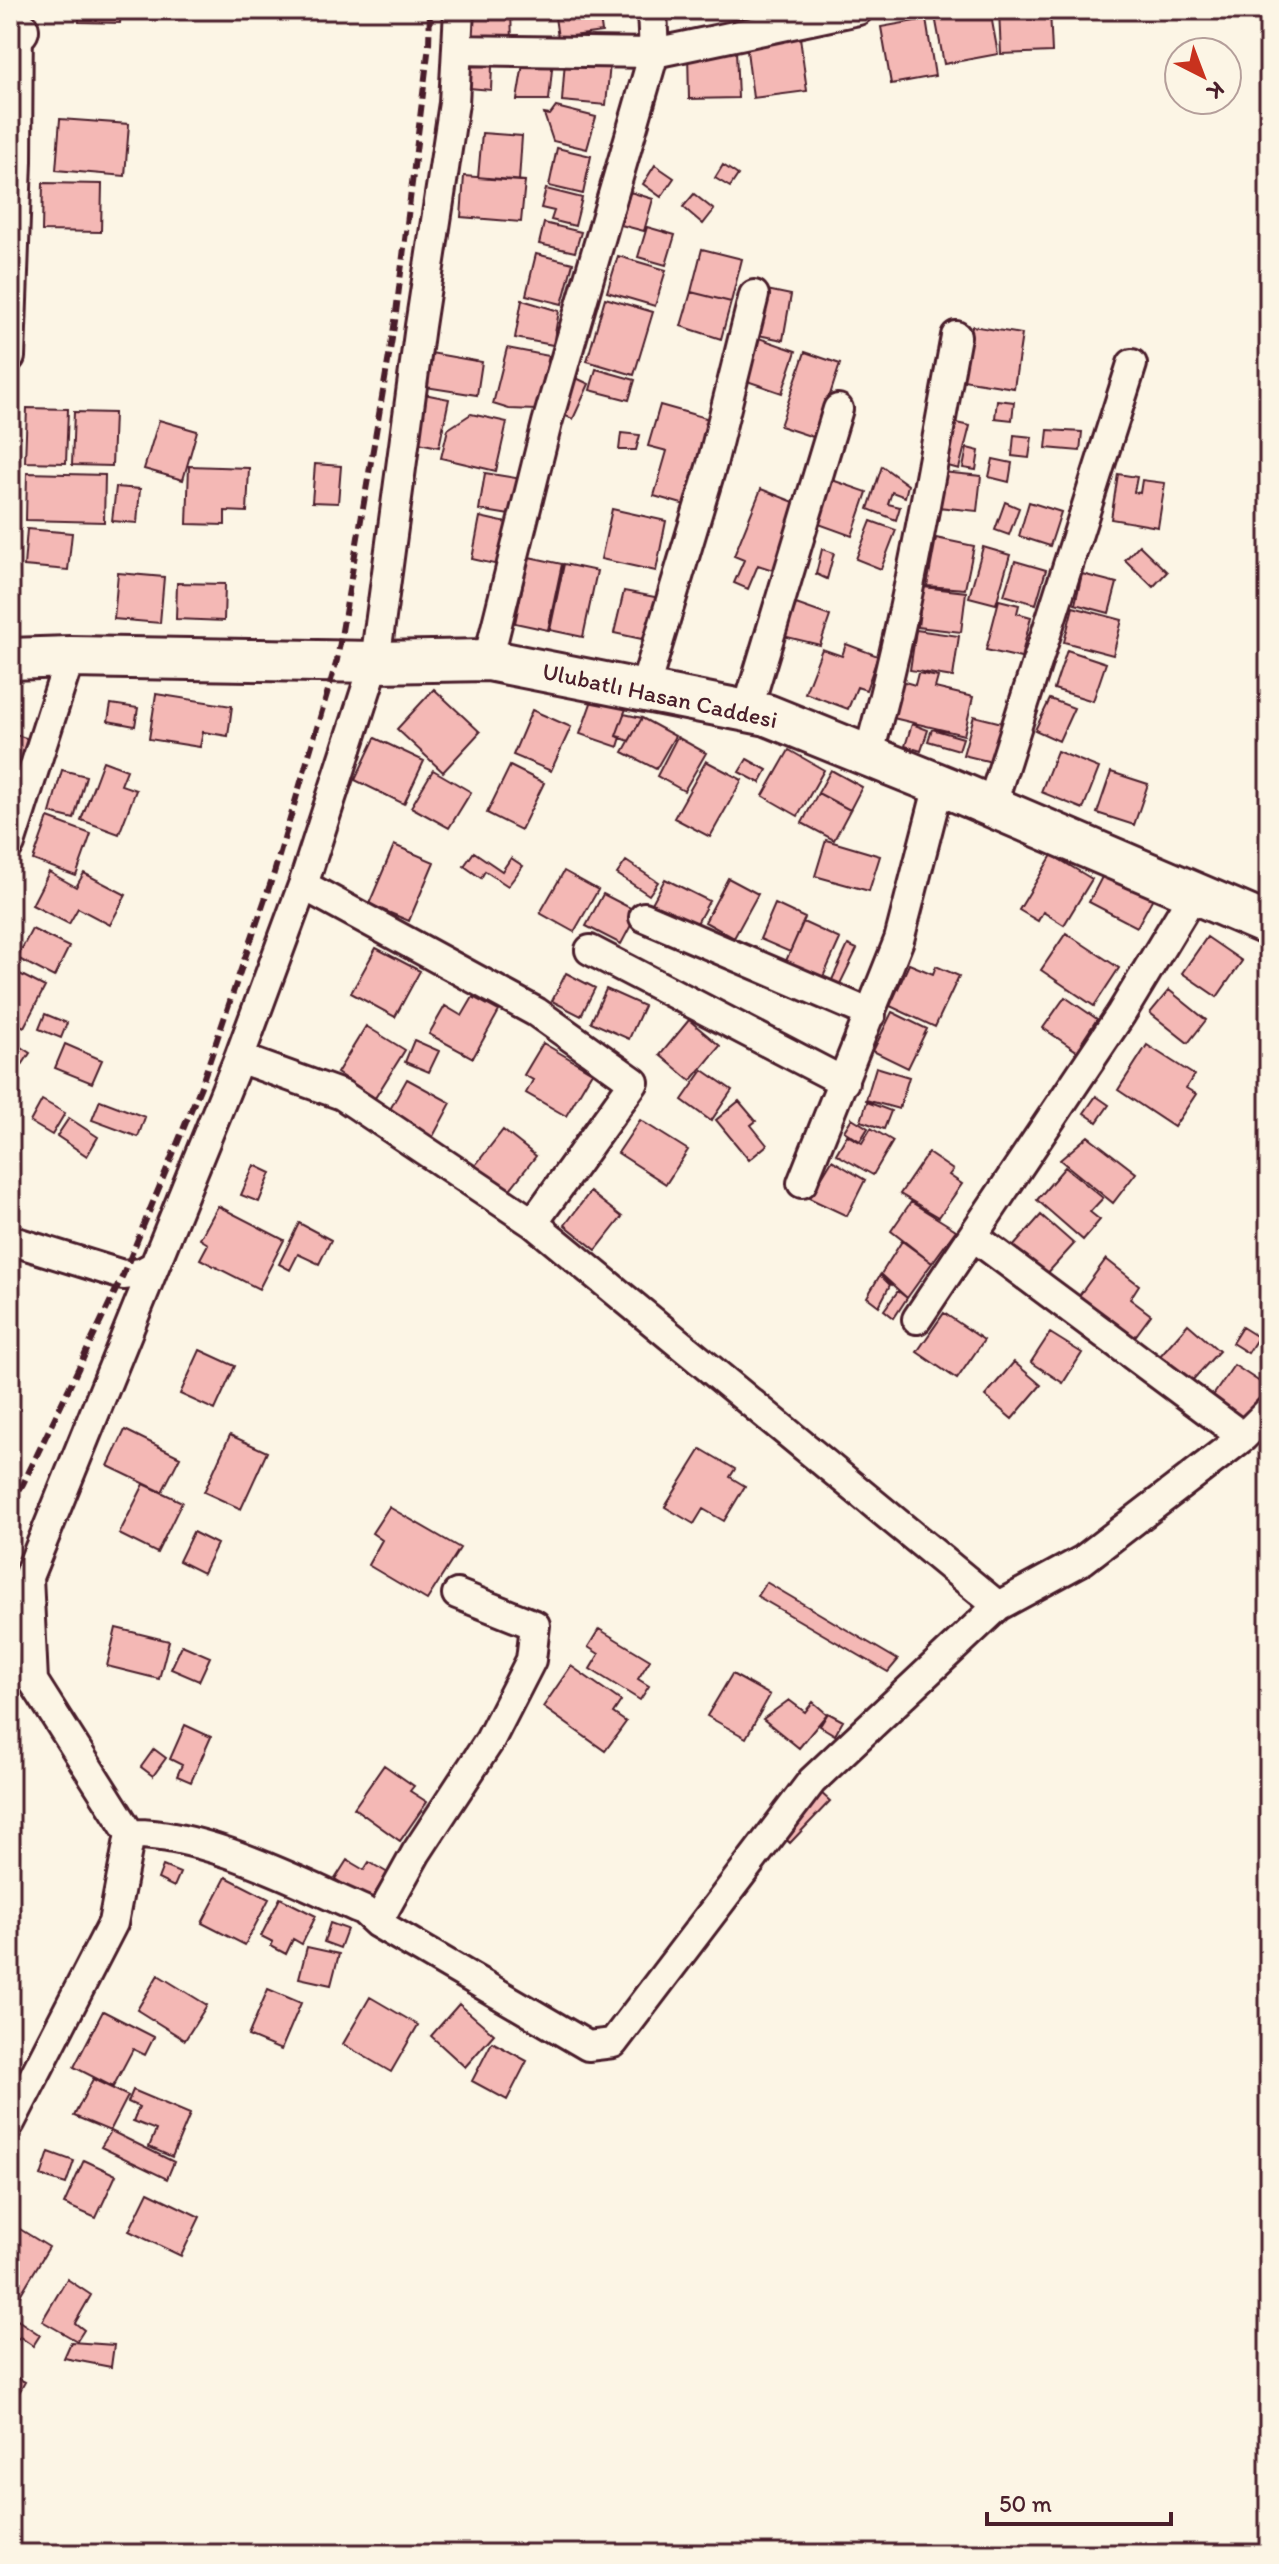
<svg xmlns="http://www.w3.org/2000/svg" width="1279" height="2564" font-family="Itim,sans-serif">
	<rect width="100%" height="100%" fill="#fcf5e5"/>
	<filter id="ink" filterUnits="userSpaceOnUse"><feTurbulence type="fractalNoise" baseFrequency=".0125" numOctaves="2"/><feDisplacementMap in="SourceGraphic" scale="16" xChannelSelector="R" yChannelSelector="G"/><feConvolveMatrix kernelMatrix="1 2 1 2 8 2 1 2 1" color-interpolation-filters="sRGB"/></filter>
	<g filter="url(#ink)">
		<path fill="#f4b8b5" stroke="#4a1f2b" stroke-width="2" d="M79 10H121L120 23 79 22Z
			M472 10H511L512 42 473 43Z
			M554 10H599L602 32 558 38Z
			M964 10H990L998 54 944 64 935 16Z
			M999 10H1050L1052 52 1001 54Z
			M926 19 935 76 891 84 881 27Z
			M800 37 807 91 753 98 746 43Z
			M736 50 738 98 689 99 688 52Z
			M524 58 553 59 549 100H517Z
			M565 60 610 64 606 105 562 101Z
			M469 64 492 66 491 90 469 88Z
			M556 107 596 117 587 149 553 141 544 114 550 115Z
			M60 119 129 124 125 176 56 170Z
			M482 133 522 136 519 181 478 178Z
			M557 148 591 156 583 194 549 186Z
			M655 165 674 178 661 197 643 184Z
			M723 165 738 175 730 187 715 178Z
			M464 176 525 181 521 222 461 217Z
			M43 183 102 184 101 232 42 231Z
			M546 189 582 198 575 226 551 220 554 211 541 208Z
			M630 192 653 199 644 231 621 225Z
			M694 194 714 210 703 224 683 207Z
			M544 223 581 232 575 252 539 244Z
			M647 227 675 235 666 265 638 257Z
			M702 249 742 259 731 302 691 292Z
			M536 254 573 263 562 304 526 295Z
			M618 256 666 270 655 306 607 292Z
			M762 289 791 295 783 340 753 334Z
			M691 292 731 302 721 339 681 326Z
			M605 298 653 312 634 375 587 361Z
			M522 300 559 311 553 345 515 338Z
			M972 326 1022 334 1014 388 963 380Z
			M756 337 796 351 782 393 741 379Z
			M507 348 549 356 536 410 509 409 493 404Z
			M425 352 482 362 477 395 419 386Z
			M805 352 840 364 816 438 780 426Z
			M596 369 635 380 629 400 590 390Z
			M574 377 589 384 573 419 558 413Z
			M419 393 449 399 439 447 409 441Z
			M997 400 1014 402 1012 420 995 418Z
			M660 405 713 420 689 506 654 496 667 451 648 446Z
			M27 408 68 409 66 463 25 462Z
			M74 412 114 413 112 466 72 465Z
			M471 414 507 422 496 471 441 458 448 429Z
			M159 420 197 431 183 480 144 469Z
			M947 421 970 426 959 469 937 463Z
			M1048 430 1082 432 1080 451 1046 448Z
			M621 433 640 435 636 450H619Z
			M1014 435 1032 437 1029 458 1012 456Z
			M967 448 979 451 976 470 963 468Z
			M993 459 1012 463 1009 482 989 477Z
			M315 464 341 466 338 503 312 502Z
			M189 466 249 468 247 512 225 511V525L187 524Z
			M882 466 908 485 905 497 892 492 888 504 900 507 896 520 868 509Z
			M942 472 981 476 977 511 938 507Z
			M27 473 105 475 104 522 26 520Z
			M485 473 522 479 516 516 479 510Z
			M1118 474 1137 477 1134 492 1140 493 1142 480 1165 483 1158 527 1111 519Z
			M832 480 867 492 852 536 816 523Z
			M116 487 140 489 137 523 112 521Z
			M761 489 799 504 773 570 758 565 748 589 734 583 744 560 734 556Z
			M1005 502 1019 508 1009 535 995 530Z
			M1029 502 1061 512 1050 546 1019 536Z
			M612 509 666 521 656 571 601 559Z
			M480 517 516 525 508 567 472 559Z
			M871 521 896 530 881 569 856 559Z
			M27 529 72 533 68 570 24 566Z
			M936 538 974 546 965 589 927 586Z
			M1139 545 1167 572 1153 587 1125 560Z
			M983 547 1010 555 996 604 969 597Z
			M822 549 834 553 827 579 816 574Z
			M529 557 562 564 548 630 515 623Z
			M1015 561 1046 570 1036 604 1004 595Z
			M564 564 597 571 583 637 550 630Z
			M118 573 164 577 160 623 114 619Z
			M1082 574 1117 583 1109 613 1075 604Z
			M177 583 225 584 224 621 176 619Z
			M923 587 966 592 961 632 918 627Z
			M624 591 660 598 651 641 614 633Z
			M999 600 1019 605 1017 613 1031 617 1021 658 986 650Z
			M796 604 830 616 820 645 783 636Z
			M1073 607 1122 620 1113 655 1064 642Z
			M916 630 959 636 953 677 910 670Z
			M846 644 878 656 866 690 857 687 848 709 805 693 822 649 842 656Z
			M1067 650 1106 663 1093 701 1054 689Z
			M918 673 938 677 935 688 973 697 964 735 889 717 898 680 915 685Z
			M434 689 480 732 443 772 397 729Z
			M595 692 628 703 616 736 621 737 618 747 580 734Z
			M156 694 232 706 228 736 203 732 200 747 149 739Z
			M1050 699 1074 708 1059 741 1035 730Z
			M111 704 138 708 135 726 108 721Z
			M532 710 571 727 551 771 513 755Z
			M624 714 642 718 629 741 616 736Z
			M974 716 1006 724 996 763 963 755Z
			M642 718 675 736 656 769 623 752Z
			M912 724 928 730 921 751 905 746Z
			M932 729 963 738 959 750 928 741Z
			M10 733 29 739 10 800Z
			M677 737 706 753 684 791 657 776Z
			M375 738 424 761 404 804 355 780Z
			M789 750 824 770 798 816 763 796Z
			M1057 751 1099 768 1083 809 1041 792Z
			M747 759 767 770 760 783 739 772Z
			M103 761 127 770 121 785 136 790 119 834 81 820Z
			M706 761 742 780 710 837 674 818Z
			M510 766 544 783 521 830 487 813Z
			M62 770 86 776 74 819 50 813Z
			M433 770 471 792 449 828 411 807Z
			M831 770 862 787 850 810 818 793Z
			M1111 772 1148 784 1134 825 1097 813Z
			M818 793 850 810 834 840 802 823Z
			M48 818 91 834 76 876 33 860Z
			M826 840 880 856 869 891 815 876Z
			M394 845 434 862 409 921 369 904Z
			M474 852 502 871 511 858 523 866 508 886 485 871 481 878 464 866Z
			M1052 855 1092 879 1064 925 1043 912 1038 921 1019 910Z
			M626 861 658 882 649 895 617 874Z
			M564 871 598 890 574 932 540 913Z
			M1105 871 1154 896 1137 927 1089 902Z
			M49 872 76 887 84 873 126 895 110 925 78 908 69 924 32 905Z
			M728 878 758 894 734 938 705 922Z
			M665 879 709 901 694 929 650 907Z
			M603 894 638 912 621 944 586 926Z
			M775 904 805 918 790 952 760 939Z
			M803 922 840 939 819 986 782 970Z
			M32 929 69 947 54 977 17 958Z
			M1066 933 1119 968 1094 1006 1041 970Z
			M1207 937 1242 961 1217 997 1182 973Z
			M848 945 857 949 839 986 831 982Z
			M376 948 420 971 395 1017 351 993Z
			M909 964 933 974 936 966 959 976 935 1027 890 1006Z
			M10 969 45 987 24 1027 10 1020Z
			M566 973 595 988 581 1016 552 1001Z
			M606 989 644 1006 629 1039 591 1022Z
			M1169 990 1206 1020 1188 1043 1150 1013Z
			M473 997 499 1011 473 1058 429 1034 445 1006 462 1016Z
			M1065 997 1097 1019 1082 1042 1090 1047 1084 1056 1043 1028Z
			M892 1012 927 1029 908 1068 873 1051Z
			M45 1014 67 1023 61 1038 39 1029Z
			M689 1020 720 1046 691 1081 660 1055Z
			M366 1026 405 1050 375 1098 337 1073Z
			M10 1040 30 1053 14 1077 10 1074Z
			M414 1040 439 1051 429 1072 405 1062Z
			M543 1043 592 1072 566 1116 526 1093 533 1080 524 1075Z
			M65 1044 102 1060 92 1083 55 1068Z
			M1147 1045 1194 1075 1186 1088 1196 1094 1174 1127 1118 1090Z
			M876 1067 909 1077 899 1109 866 1100Z
			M703 1070 732 1090 711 1121 682 1100Z
			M407 1079 451 1103 429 1144 384 1120Z
			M1096 1096 1109 1105 1097 1122 1084 1113Z
			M42 1100 65 1113 52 1135 30 1122Z
			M100 1100 145 1117 138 1137 92 1120Z
			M739 1101 756 1121 751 1125 767 1145 749 1160 716 1120Z
			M867 1102 891 1111 884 1129 861 1121Z
			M69 1118 98 1137 87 1156 57 1136Z
			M852 1118 868 1128 860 1141 844 1131Z
			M640 1120 688 1150 666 1184 618 1153Z
			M871 1128 893 1141 873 1175 836 1154 847 1135 862 1143Z
			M503 1130 536 1156 507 1193 474 1167Z
			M1088 1136 1136 1173 1113 1203 1060 1160Z
			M928 1153 953 1170 949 1175 962 1184 939 1217 900 1194Z
			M832 1160 865 1180 847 1216 809 1198Z
			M254 1165 271 1173 259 1202 241 1195Z
			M1065 1167 1103 1198 1090 1212 1100 1220 1083 1240 1037 1200Z
			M590 1192 622 1217 596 1250 565 1225Z
			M911 1202 956 1230 932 1263 891 1231Z
			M218 1206 284 1240 259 1289 200 1259 208 1244 200 1239Z
			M1041 1215 1074 1244 1044 1277 1012 1248Z
			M299 1223 331 1240 319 1264 298 1254 290 1270 279 1264Z
			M902 1241 932 1263 907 1298 881 1274Z
			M1106 1259 1139 1285 1130 1299 1151 1315 1131 1342 1076 1300Z
			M880 1275 890 1285 879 1306 867 1297Z
			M898 1291 907 1298 894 1318 884 1310Z
			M944 1313 984 1340 957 1379 917 1352Z
			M1188 1324 1219 1351 1189 1384 1159 1357Z
			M1242 1327 1258 1337 1248 1353 1232 1343Z
			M1050 1333 1082 1353 1063 1383 1031 1362Z
			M200 1350 235 1366 215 1410 180 1394Z
			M1014 1362 1041 1385 1012 1419 985 1396Z
			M1234 1365 1269 1388V1397L1249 1426 1210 1400Z
			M125 1430 180 1457 162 1492 108 1466Z
			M230 1435 267 1452 241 1509 204 1492Z
			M701 1449 735 1469 730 1477 745 1486 724 1521 703 1509 694 1524 665 1507Z
			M144 1484 182 1502 157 1553 119 1534Z
			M389 1507 460 1548 427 1600 368 1565 382 1540 372 1533Z
			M193 1532 217 1544 203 1573 179 1561Z
			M766 1582 898 1660 888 1672 757 1596Z
			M116 1628 169 1641 159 1679 107 1666Z
			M599 1629 650 1660 638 1679 649 1686 640 1700 590 1669 599 1654 588 1647Z
			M182 1645 210 1657 199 1681 171 1669Z
			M571 1666 621 1701 613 1713 626 1722 605 1751 543 1707Z
			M732 1674 770 1695 746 1738 707 1716Z
			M789 1700 805 1712 813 1702 827 1714 799 1748 763 1719Z
			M828 1713 843 1721 835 1735 820 1726Z
			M185 1725 211 1737 191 1782 177 1776 182 1765 170 1759Z
			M154 1749 166 1758 153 1776 141 1767Z
			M384 1765 414 1786 410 1791 427 1802 400 1841 354 1808Z
			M819 1791 830 1801 790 1843 780 1834Z
			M347 1860 364 1870 369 1862 388 1873 370 1901 335 1879Z
			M163 1866 180 1873 174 1887 158 1879Z
			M226 1877 269 1899 245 1945 202 1923Z
			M280 1898 316 1916 302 1944 293 1939 286 1954 271 1946 273 1942 261 1936Z
			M330 1923 347 1929 340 1948 324 1942Z
			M307 1947 339 1954 331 1985 299 1978Z
			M158 1975 207 2005 185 2040 137 2010Z
			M268 1989 301 2003 281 2050 248 2036Z
			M370 1997 418 2025 391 2072 343 2044Z
			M459 2004 494 2034 465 2067 431 2036Z
			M103 2011 154 2037 145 2055 133 2049 113 2087 74 2067Z
			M492 2042 527 2061 507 2100 472 2081Z
			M93 2079 128 2096 110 2131 74 2116Z
			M133 2090 190 2114 172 2157 149 2147 156 2130 133 2121 139 2107 128 2102Z
			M111 2131 174 2162 167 2179 101 2147Z
			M49 2152 74 2161 66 2184 41 2176Z
			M84 2160 116 2175 96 2218 64 2204Z
			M148 2192 200 2217 181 2256 129 2231Z
			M10 2223 49 2247 16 2302 10 2298Z
			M67 2279 91 2295 75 2323 84 2330 77 2341 42 2321Z
			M10 2315 40 2335 33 2346 20 2337 10 2348Z
			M71 2342 114 2345 111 2367 64 2358Z
			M10 2374 25 2382 10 2409Z"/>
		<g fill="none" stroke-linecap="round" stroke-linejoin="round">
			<g stroke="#4a1f2b" stroke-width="34">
				<path id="street" d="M457 50 654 53 858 10
					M10 357 17 161 18 10
					M488 660 547 423 654 53 652 10
					M644 690 712 464 754 295
					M747 711 838 409
					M868 756C907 618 930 477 956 336
					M991 807 1132 364
					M10 844 70 657
					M303 885 536 1012 634 1082 533 1223
					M644 917 871 1014
					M590 950 844 1082
					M239 1058 342 1095 533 1223 998 1606
					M802 1183 899 940 939 785
					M973 1236 1243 1437
					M10 1240 123 1275 141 1273 154 1266
					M917 1319 1121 1014 1194 893
					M130 1834C203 1832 296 1881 363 1910L377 1923 588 2046 613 2043 812 1781 998 1606 1083 1560 1243 1437 1269 1411
					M377 1923 416 1853 490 1740 531 1660 535 1625 457 1594
					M10 2123 113 1923 130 1834 33 1681 28 1577 239 1058 303 885 375 662 420 326 454 103 459 10"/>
			</g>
			<g stroke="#4a1f2b" stroke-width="46">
				<path id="secondary" d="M10 31 18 30
					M10 659 70 657 375 662 488 660 767 715 953 790 1269 925"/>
			</g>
			<use href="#street" stroke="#fcf5e5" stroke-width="28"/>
			<use href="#secondary" stroke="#fcf5e5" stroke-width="40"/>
			<path stroke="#4a1f2b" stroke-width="6" stroke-dasharray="12 6" stroke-linecap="butt" d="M10 1505 23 1484 123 1275 201 1086 274 873 337 660 395 321 429 45 430 10"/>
		</g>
	</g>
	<g text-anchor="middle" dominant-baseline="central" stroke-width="7" stroke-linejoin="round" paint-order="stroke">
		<g font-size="24" fill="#4a1f2b" stroke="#fcf5e5">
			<text transform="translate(660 695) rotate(12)">Ulubatlı Hasan Caddesi</text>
		</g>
	</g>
	<rect width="1279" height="2564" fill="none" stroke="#fcf5e5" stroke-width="40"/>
	<rect x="20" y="20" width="1239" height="2524" fill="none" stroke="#4a1f2b" stroke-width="3" filter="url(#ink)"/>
	<g transform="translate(1203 76) rotate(138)"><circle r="38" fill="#fcf5e5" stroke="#b59f9b" stroke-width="2"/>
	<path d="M0-6L14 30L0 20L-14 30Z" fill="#c8321e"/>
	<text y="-12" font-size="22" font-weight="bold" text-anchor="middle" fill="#4a1f2b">K</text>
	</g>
	<path d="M987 2512v12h184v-12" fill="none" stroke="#4a1f2b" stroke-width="4"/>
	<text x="999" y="2512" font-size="24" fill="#4a1f2b" stroke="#fcf5e5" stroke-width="6" paint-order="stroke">50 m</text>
</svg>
